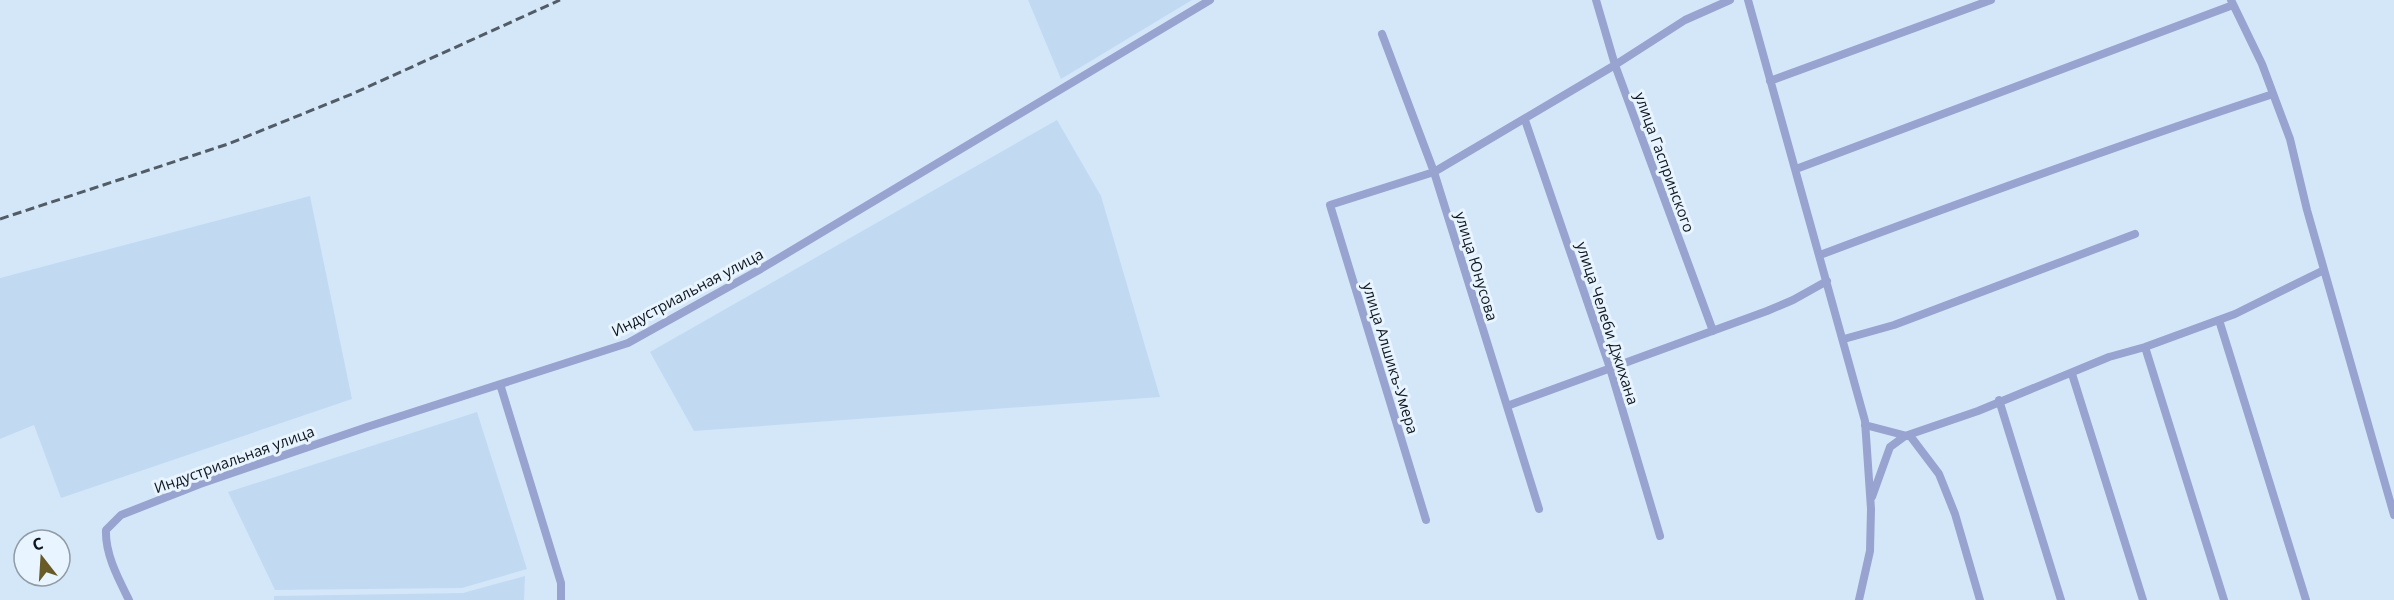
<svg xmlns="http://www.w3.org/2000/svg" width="2394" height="600" font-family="'Open Sans',sans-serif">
	<rect width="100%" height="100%" fill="#d4e7f9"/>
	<path fill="#c1daf2" d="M1028 0H1192L1061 79Z
		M1057 120 1101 196 1160 397 694 431 650 352Z
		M310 196 352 399 61 498 34 425 0 439V278Z
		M477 412 527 569 462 588 275 590 228 492Z
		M525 576 524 600H274V596L463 593Z"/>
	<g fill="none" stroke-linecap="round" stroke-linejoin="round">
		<path stroke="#99a3d0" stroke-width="8" d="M1596 0 1615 65 1713 331
			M1748 0 1865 421 1871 509 1870 551 1859 600
			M2231 0 2262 64 2290 139 2307 210 2394 515
			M1382 34 1434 172 1539 509
			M1770 81 1991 0
			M1525 120 1610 368 1660 536
			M1796 169 2233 5
			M1820 255C1970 199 2121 144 2273 94
			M2219 320 2306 600
			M1844 339 1894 325 2135 234
			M2145 347 2224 600
			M2072 374 2143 600
			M500 384 561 583V600
			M1999 400 2061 600
			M1507 406 1767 311 1793 300 1827 281
			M1865 425 1911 437 1939 474 1955 514 1980 600
			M1872 497 1890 447 1905 436 1978 411 2109 357 2145 347 2235 314 2324 270
			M1426 520 1330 205 1434 172 1615 65 1685 20 1730 0
			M129 600C118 578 105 554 106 530L121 515 200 484 367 427 628 343 759 270 1210 0"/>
		<path stroke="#515c66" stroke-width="3" stroke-dasharray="9 4.5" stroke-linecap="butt" d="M0 219 228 144 352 94 560 0"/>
	</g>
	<g text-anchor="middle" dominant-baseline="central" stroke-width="6" stroke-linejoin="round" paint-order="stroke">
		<g font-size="15" fill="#0f161c" stroke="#e8f4ff">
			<text transform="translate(1665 162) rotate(70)">улица Гаспринского</text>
			<text transform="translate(1477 266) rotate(73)">улица Юнусова</text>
			<text transform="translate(687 292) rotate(-28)">Индустриальная улица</text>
			<text transform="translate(1608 323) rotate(72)">улица Челеби Джихана</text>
			<text transform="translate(1391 358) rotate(73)">улица Алшикъ-Умера</text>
			<text transform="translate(234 459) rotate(-20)">Индустриальная улица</text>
		</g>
	</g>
	<g transform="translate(42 558) rotate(343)"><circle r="28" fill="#e8f4ff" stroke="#919ba4" stroke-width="1.5"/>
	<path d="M0-4.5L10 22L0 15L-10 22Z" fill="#685b28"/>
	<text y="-9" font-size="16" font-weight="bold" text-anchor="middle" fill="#0f161c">С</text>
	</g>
</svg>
